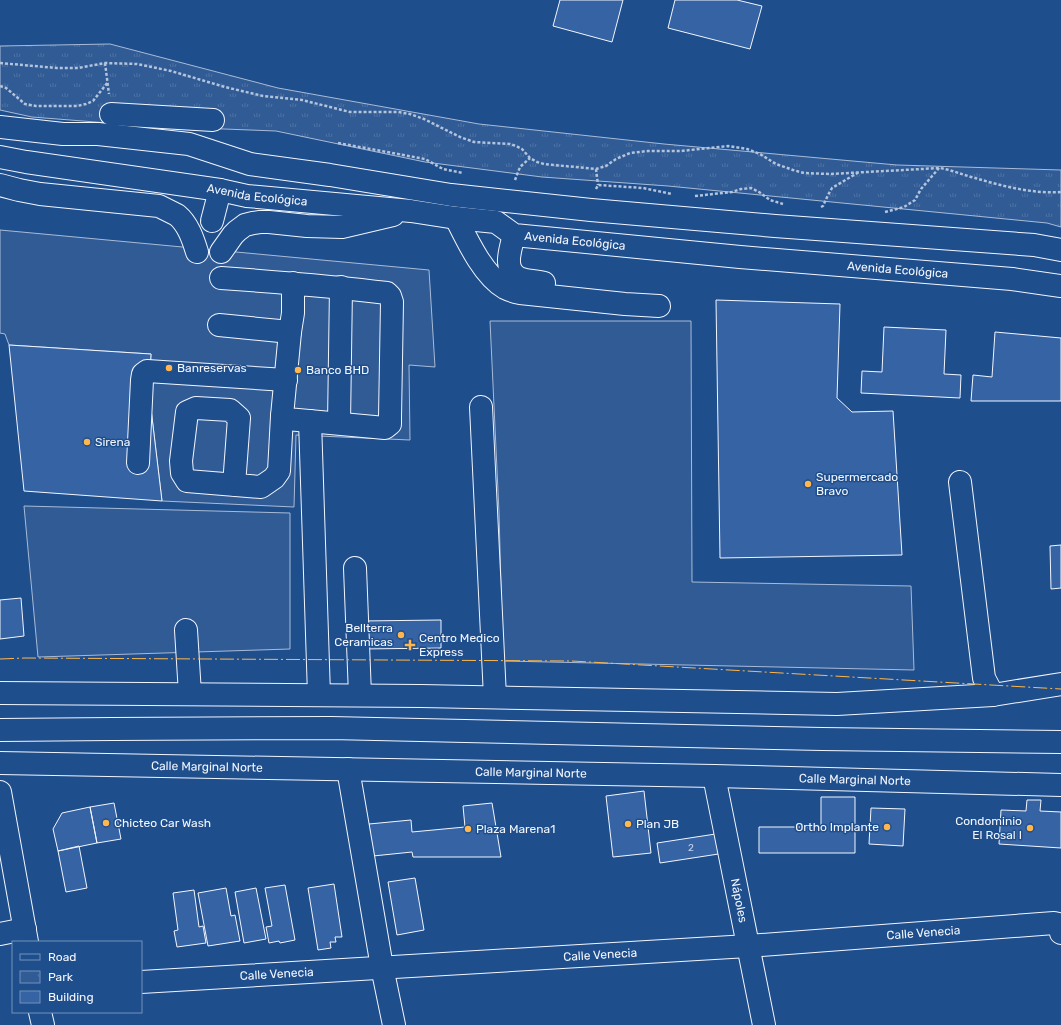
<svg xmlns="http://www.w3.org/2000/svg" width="1061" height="1025" font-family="Rubik,sans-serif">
	<defs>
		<pattern id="park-tufts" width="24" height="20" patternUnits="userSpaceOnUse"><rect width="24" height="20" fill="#305b95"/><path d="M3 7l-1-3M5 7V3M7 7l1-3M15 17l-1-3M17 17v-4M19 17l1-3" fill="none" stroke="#4e73a5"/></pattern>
	</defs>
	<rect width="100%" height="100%" fill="#1f4e8c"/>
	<path fill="url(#park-tufts)" stroke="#a8bbd7" d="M110 44 278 88 479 124 664 144 897 165 1061 170V227L1047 223 668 186 542 177 425 162 276 131 146 126 32 117 0 110V46Z"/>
	<path fill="#305b95" stroke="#a8bbd7" d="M0 230 429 270 435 367 409 365 410 440 296 435 294 507 162 501 149 392 151 354 9 345 5 334 0 333Z
		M490 321H691L692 582 911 586 914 670 503 661 499 512Z
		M24 506 290 513V649L38 657Z"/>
	<path fill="#3563a3" stroke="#f2f6ff" d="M560 0H623L612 42 553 26Z
		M675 0H737L762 6 750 49 668 28Z
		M716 300 840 304 837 398 852 412 893 411 902 555 720 558Z
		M884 327 946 330 944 374 961 375 960 398 861 393 862 371 882 372Z
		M995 332 1061 338V401H971L973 375 992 377Z
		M9 345 151 354 149 392 162 501 24 491Z
		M1061 545V588L1051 589 1050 546Z
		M21 598 24 636 0 639V600Z
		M441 620V648L362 649 361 621Z
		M644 791 651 853 613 857 606 796Z
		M821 797H855V853H759V827H821Z
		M1027 800H1041L1040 811 1061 812V848L999 844 1001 810 1026 811Z
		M114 803 121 839 97 843 90 807Z
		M492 803 501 857H413L412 852 373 856 369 824 411 820 412 832 465 827 463 806Z
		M90 807 97 843 58 851 53 829 62 813Z
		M871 808 905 809 903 846 869 844Z
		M722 833 725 853 660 863 657 843Z
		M79 846 87 888 66 892 58 851Z
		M415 878 424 930 397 935 388 882Z
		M334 884 342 937H335L336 942H330L331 948 318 950 308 888Z
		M285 885 295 940 280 943 279 941 269 943 266 927 272 926 265 888Z
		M226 888 231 916 235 915 240 941 208 946 198 893Z
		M256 888 266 939 244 943 235 892Z
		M194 890 199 927 203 926 206 943 177 947 174 931 178 930 173 893Z"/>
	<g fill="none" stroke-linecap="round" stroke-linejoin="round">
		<g stroke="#f2f6ff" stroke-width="24">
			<g id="minor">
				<path d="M111 114 213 120"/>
				<path d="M456 218C467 240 483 275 505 288 509 290 515 292 520 293L625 304 659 306"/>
				<path d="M212 221 220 190"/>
				<path d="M514 235C511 248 502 270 519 278 526 281 536 281 544 283"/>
				<path d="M221 278C277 282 332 286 387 293L390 296 392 302 390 417V424L385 428 287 419 282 416 290 332 293 313V283"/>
				<path d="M219 325 290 332"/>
				<path d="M481 407 495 697"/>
				<path d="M310 421 319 695"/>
				<path d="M339 423 341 287"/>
				<path d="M138 463 142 380 143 374 147 371 286 380"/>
				<path d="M960 482 984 678 993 695"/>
				<path d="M234 485 239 418 230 410 196 408 187 412 181 461 182 473 187 481 261 487 274 478 279 471 282 416"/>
				<path d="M355 568 360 695"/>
				<path d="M186 630 190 694"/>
				<path id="s1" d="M0 763 714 776 1061 785"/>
				<path d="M348 769 382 967 394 1025"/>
				<path id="s2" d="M714 776 764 1025"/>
				<path d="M0 792 27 942"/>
				<path d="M0 934 25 929"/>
				<path id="s3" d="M141 982 748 946 1054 923 1059 924 1061 933"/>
				<path d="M40 1012 43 1025"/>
			</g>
		</g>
		<g stroke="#f2f6ff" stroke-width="24">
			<g id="major">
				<path d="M0 127 63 134H98L189 144 250 164 330 175 451 195 591 210 775 226 1034 245 1061 250"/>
				<path id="s4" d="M0 157 26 162 220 190 247 196 411 211 456 218 496 222 514 235 740 257 1012 279 1061 286"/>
				<path d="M0 185 19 190 40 194 159 206C165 209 171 212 177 215 188 224 193 239 197 252"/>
				<path d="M221 252 233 235 237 231 245 225 253 223 260 222H269L307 226 342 227 393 215"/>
				<path d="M0 693 421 696 837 704 993 695 1061 684"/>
				<path d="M0 730 112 729 331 728 822 739 1061 742"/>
			</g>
		</g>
		<path stroke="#b3c4dc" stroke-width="2.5" stroke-dasharray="3 2" stroke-linecap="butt" d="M0 63 57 68H78L105 63 137 64 171 71 225 87 263 96 302 100 350 112H398L410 114 424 119 460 137 474 142 510 144 516 146 522 149 530 158 537 162 544 164 596 169 606 166 616 159 630 153 648 151H681L728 146 747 149 760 154 776 164 793 170 804 173 830 174 940 168C952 170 963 175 975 178 1002 186 1033 194 1061 192
			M105 63 109 94
			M0 86 6 88 25 104 36 106H77L86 104 93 101 108 82
			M338 143 425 159 443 169 463 173
			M596 169 598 185
			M515 180 520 167 530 158
			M596 189 598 185 643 188 672 194
			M695 196 732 192 741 189 751 188 759 192 770 200 783 204
			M821 207 823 206 828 195 832 188 859 172
			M885 212 904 207 915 200 921 189 939 168"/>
		<use href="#minor" stroke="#1f4e8c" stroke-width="22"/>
		<use href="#major" stroke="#1f4e8c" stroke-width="22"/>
		<path stroke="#ffb74d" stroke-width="1" stroke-dasharray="14 3 2 3" stroke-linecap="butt" d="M0 659 25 658 572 661 1061 689"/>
	</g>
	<g fill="#ffb74d" stroke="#1f4e8c" stroke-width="1.5">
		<circle cx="169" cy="368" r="4"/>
		<circle cx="298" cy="370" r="4"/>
		<circle cx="87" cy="442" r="4"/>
		<circle cx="808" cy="484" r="4"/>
		<circle cx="401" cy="635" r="4"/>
		<path d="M408 639h4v4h4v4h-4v4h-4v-4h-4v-4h4z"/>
		<circle cx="106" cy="823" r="4"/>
		<circle cx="628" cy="824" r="4"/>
		<circle cx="887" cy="827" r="4"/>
		<circle cx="1030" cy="828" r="4"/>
		<circle cx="468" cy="829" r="4"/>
	</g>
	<g text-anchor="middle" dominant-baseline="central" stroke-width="3" stroke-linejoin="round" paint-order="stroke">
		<g font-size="10" fill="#c3d1e8">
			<text x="691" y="848">2</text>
		</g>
		<g font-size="12" fill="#f2f6ff" stroke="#1f4e8c">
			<text stroke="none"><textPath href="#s4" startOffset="260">Avenida Ecológica</textPath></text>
			<text stroke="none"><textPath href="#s4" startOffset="584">Avenida Ecológica</textPath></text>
			<text stroke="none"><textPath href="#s4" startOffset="908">Avenida Ecológica</textPath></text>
			<text stroke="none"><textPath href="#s1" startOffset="207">Calle Marginal Norte</textPath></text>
			<text stroke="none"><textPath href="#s1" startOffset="531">Calle Marginal Norte</textPath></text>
			<text stroke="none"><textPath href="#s1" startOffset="855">Calle Marginal Norte</textPath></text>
			<text stroke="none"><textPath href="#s2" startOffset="127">Nápoles</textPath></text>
			<text stroke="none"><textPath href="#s3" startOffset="784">Calle Venecia</textPath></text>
			<text stroke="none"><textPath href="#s3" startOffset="460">Calle Venecia</textPath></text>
			<text stroke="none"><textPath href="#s3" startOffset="136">Calle Venecia</textPath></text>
		</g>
		<g font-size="12" fill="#f2f6ff" stroke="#1f4e8c" text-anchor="start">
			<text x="177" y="368">Banreservas</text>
			<text x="306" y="370">Banco BHD</text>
			<text x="95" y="442">Sirena</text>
			<text x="816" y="477">Supermercado<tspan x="816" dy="14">Bravo</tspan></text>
			<text x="393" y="628" text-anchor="end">Bellterra<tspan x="393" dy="14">Ceramicas</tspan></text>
			<text x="419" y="638">Centro Medico<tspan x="419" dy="14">Express</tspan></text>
			<text x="1022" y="821" text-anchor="end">Condominio<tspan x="1022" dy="14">El Rosal I</tspan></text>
			<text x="114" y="823">Chicteo Car Wash</text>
			<text x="636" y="824">Plan JB</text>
			<text x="879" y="827" text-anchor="end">Ortho Implante</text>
			<text x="476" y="829">Plaza Marena1</text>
		</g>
	</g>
	<rect x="12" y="941" width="130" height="72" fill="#1f4e8c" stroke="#7391ba"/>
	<rect x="20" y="954" width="20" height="6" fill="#1f4e8c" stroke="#7391ba"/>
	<text x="48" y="961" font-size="12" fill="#f2f6ff">Road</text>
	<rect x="20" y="971" width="20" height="12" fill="url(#park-tufts)" stroke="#7391ba"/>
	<text x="48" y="981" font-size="12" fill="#f2f6ff">Park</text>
	<rect x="20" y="991" width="20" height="12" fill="#3563a3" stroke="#7391ba"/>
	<text x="48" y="1001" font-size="12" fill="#f2f6ff">Building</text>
</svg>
